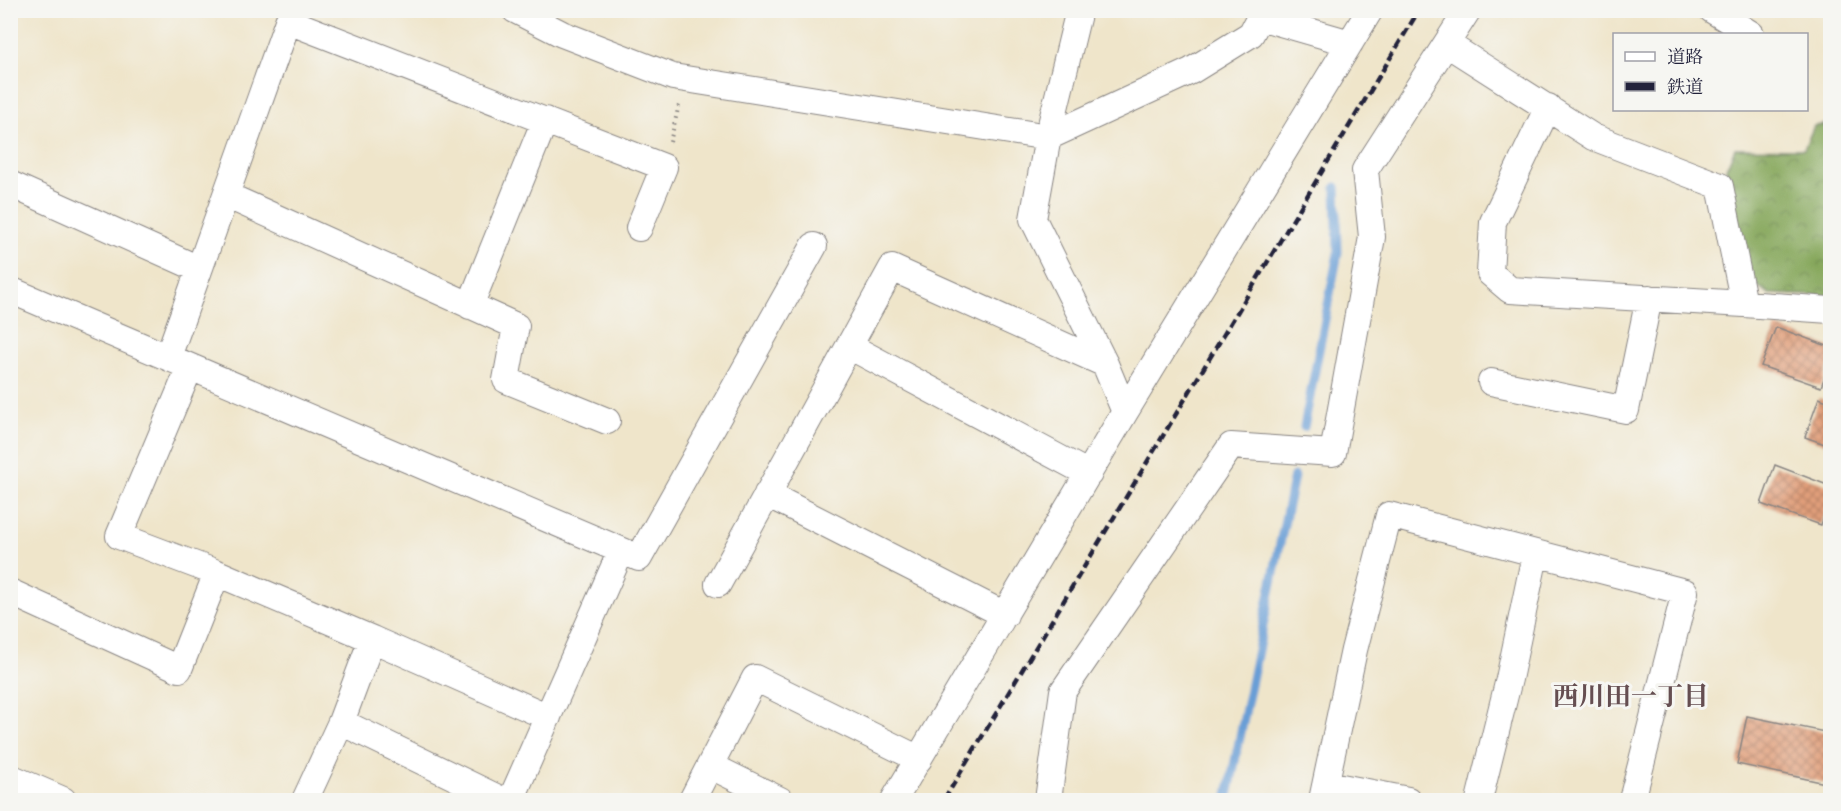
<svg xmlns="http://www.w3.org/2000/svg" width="1841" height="811" font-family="'IM FELL DW Pica','Noto Serif JP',serif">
	<defs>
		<pattern id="forest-crowns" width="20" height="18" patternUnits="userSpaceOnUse" patternTransform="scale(1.5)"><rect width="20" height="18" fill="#86a75c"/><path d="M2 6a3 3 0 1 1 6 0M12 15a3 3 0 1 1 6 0" fill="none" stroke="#6d884d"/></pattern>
		<pattern id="building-cross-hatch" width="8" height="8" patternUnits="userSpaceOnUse" patternTransform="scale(1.5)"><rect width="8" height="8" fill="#e19f7a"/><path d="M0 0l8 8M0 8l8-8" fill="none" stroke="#b68165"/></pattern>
	</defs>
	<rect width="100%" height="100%" fill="#f6f6f2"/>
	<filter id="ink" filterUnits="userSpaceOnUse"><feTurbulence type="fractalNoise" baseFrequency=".0167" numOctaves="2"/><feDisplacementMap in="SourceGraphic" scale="12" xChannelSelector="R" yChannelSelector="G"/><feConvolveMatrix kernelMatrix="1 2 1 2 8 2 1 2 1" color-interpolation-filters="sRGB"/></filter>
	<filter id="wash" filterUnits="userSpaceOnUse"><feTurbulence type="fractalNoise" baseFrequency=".008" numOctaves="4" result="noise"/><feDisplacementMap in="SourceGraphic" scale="24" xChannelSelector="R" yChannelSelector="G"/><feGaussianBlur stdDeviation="1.35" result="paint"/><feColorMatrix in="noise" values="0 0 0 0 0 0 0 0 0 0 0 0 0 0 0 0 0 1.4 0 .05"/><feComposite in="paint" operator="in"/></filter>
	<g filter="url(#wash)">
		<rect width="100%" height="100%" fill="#efe5ca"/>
		<path fill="url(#forest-crowns)" stroke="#54644c" stroke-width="1.5" d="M1830 121V296L1769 294 1747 279 1726 169 1735 148 1804 149 1814 126 1830 124Z"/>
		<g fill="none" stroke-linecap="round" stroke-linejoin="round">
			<path stroke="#699ed6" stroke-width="9" d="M1304 427 1338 253 1336 187
				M1227 800 1294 476"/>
		</g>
		<g id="blocks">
			<path fill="url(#building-cross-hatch)" d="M1776 327 1830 347V362L1821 387 1761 366Z
				M1819 398 1830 402V446L1805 437Z
				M1775 465 1830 486V499L1821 525 1761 504Z
				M1747 716 1830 733V784L1737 764Z"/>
		</g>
	</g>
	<g filter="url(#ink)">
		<use href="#blocks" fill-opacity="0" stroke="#888482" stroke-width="1.5"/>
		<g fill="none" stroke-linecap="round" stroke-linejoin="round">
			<g stroke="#888482" stroke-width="28">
				<path id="minor" d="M515 10 562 34 673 77 1048 137 1191 71 1251 34 1260 17
					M1079 10 1048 137 1033 219 1105 364 1125 412
					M1261 10 1260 17 1350 43
					M1712 10 1751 34
					M1447 44 1593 137 1720 186 1744 304 1830 310
					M1548 107 1493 222 1490 273 1510 290 1744 304
					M10 184 199 269
					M226 195 516 326 506 380 607 421
					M10 290 639 558 814 246
					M470 306 545 120
					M849 346 1089 474
					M168 357 288 21 664 167 639 228
					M190 367 119 536 217 573 372 639 341 722 502 800
					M1491 382 1626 410 1649 298
					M767 494 1005 615
					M718 584 892 268 1105 364
					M10 592 179 669 217 573
					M372 639 548 717
					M711 766 780 800
					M10 777 63 800
					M1326 784 1408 800
					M305 800 341 722
					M511 800 621 551
					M692 800 755 678 919 759
					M894 800 1125 412 1370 10
					M1048 800 1063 691 1231 446 1333 453 1372 237 1365 170 1468 10
					M1322 800 1354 650 1389 515 1685 592 1632 800
					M1479 800 1509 679 1535 555"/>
			</g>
			<path stroke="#888482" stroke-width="4" stroke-dasharray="1.5 4.5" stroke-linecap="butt" d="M670 142 679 105"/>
			<use href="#minor" stroke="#fff" stroke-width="26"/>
			<path stroke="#22223b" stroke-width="4.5" stroke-dasharray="9 4.5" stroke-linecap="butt" d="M944 800 1419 10"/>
		</g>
	</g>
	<g text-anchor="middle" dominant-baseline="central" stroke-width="6" stroke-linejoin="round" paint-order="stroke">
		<g font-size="26" font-weight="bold" fill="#654e51" stroke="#f6f6f2">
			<text x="1631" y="697">西川田一丁目</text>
		</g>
	</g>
	<rect width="1841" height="811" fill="none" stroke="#f6f6f2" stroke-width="36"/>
	<rect x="1613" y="33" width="195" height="78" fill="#f6f6f2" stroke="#a1a1a9" stroke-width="1.5"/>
	<rect x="1625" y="52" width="30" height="9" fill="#ffffff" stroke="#a1a1a9" stroke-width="1.5"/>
	<text x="1667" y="63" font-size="18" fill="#22223b">道路</text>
	<rect x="1625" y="82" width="30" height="9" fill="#22223b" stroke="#a1a1a9" stroke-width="1.5"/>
	<text x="1667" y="93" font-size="18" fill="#22223b">鉄道</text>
</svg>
